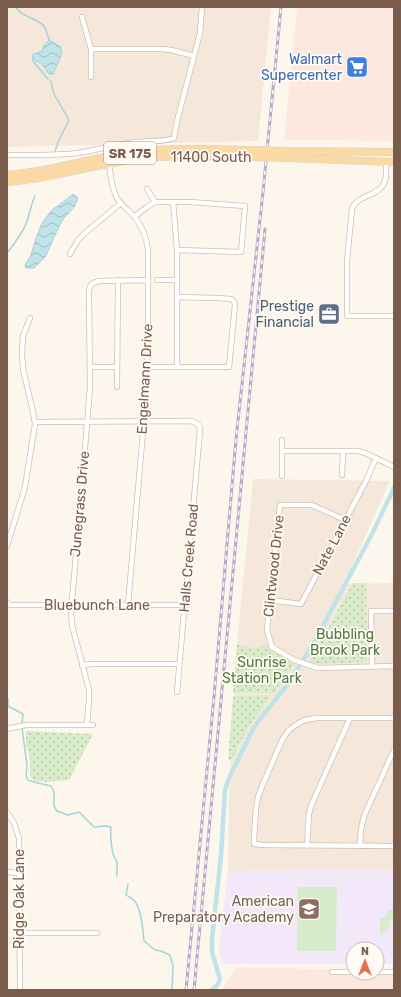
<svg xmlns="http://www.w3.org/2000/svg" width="401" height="997" font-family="Rubik,sans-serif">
	<defs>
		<pattern id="park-dots" width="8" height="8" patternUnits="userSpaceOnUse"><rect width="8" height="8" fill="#d8ecc9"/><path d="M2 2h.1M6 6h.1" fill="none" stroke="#b4c2a5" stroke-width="1.8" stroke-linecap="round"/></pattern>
		<pattern id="water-waves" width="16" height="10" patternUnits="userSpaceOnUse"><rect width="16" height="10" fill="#bfe3e8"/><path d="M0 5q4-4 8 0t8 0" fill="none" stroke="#a0bbbe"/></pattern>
	</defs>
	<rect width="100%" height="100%" fill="#fdf6ec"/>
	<path fill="#f5e8da" d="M7 7H271L258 141 7 147Z
		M253 479 390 481 344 584 394 583V869L228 871 229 794 237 645Z"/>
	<path fill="#fde8e0" d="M297 7H394V141L284 140Z
		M236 967 353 970V973H377L394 971V990H222Z"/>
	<path fill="#f3e8fa" d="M394 869V964H377V949H353V964H222L219 948 228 871Z"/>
	<path fill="#d8ecc9" d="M298 887H337L336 951H297Z
		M389 910H394V919H392C389 921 389 923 390 926L380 935V919C385 918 387 915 389 910Z"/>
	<path fill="url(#park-dots)" d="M353 583H366L367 658 366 661 363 662 321 664 309 663Z
		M237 645 256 648 267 645 272 649 296 663 274 693H233Z
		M271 695 248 728 232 759 228 761 233 696Z
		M26 731 93 734 69 780 48 782 36 781 30 777V758L26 744Z"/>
	<path fill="url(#water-waves)" stroke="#a5d3da" d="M49 40 61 47V56L53 74H49L42 64 33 59 32 55 42 51 44 45Z
		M73 194 78 198 75 206 63 219 54 237 46 256 34 268H26L25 265 31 255 36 238 42 223 51 211Z"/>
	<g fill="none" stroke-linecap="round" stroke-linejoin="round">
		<path stroke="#a5d3da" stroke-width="1.5" d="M16 7C19 16 37 18 44 26 47 30 47 37 50 41
			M34 59H33V61L48 79
			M51 81 54 94 69 120 59 140 55 151
			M7 253C15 243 25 230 28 218 30 210 32 203 35 196
			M7 698 8 699V706L23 714 22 724
			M22 728 27 765 26 776 28 780 38 783 51 786 54 792V806L57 811 68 815 79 812 94 827 106 826 111 827C110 836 111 845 113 854 114 857 117 860 117 863 118 867 116 871 117 876
			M128 884 126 895C129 897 134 899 136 903 142 913 143 930 144 941L155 950 161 951 170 955 173 966 172 990"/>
		<path stroke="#bfe3e8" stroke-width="4.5" d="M212 990 218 984 220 979 212 952V939L221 855 225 790 229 778 253 729 259 720 288 684 314 643 372 534 394 488"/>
		<g stroke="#d1beb0" stroke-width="6">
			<path id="street" d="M82 17 91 49V77
				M91 49H161L171 50 194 56
				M7 155C30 155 54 156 78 153 97 150 116 145 135 142 146 141 165 142 174 138L177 121 200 33 202 7
				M386 161C386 168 387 175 385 181 380 197 357 194 352 209L347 261V316H394
				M109 164C111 176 111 187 117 198 121 205 128 210 134 216 142 226 147 238 148 251V343L147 385 128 605
				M147 189 155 202
				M173 202 177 250V367
				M134 217 147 207 155 202H190L245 206 241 252 177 250
				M70 254 78 240 85 233 121 203
				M157 280H177
				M90 367H117
				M147 367H229L235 305 234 301 231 299 217 298 177 297
				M117 387 118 280
				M35 422 191 421C196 422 200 425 200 430L177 692
				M282 440V476
				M282 451H358L365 453 394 467
				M342 475 343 451
				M345 520 312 505H280L267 630 272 647 294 660 318 668 394 666
				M7 546 25 487 35 424 33 412 23 369 22 355 23 336 30 318
				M270 600 301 604 366 481 376 458
				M7 602 10 605H184
				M82 665 93 664H179
				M372 666 371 611H394
				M394 718H317L305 720 299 723 289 730 282 740 263 784 258 797 256 809 254 838V844L263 845 394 846
				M87 725 89 699V690L72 625 71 613 90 388 89 291C90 284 92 283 99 281L148 280
				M7 729 26 725H93
				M7 812 14 823 19 838 20 990
				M307 845 309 814 311 806 350 718
				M360 846 361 829 364 816 394 750
				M7 872 19 873
				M20 933H97
				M332 972H353
				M377 972H394"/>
		</g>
		<g stroke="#dad1cd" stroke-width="8">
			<path id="primary" d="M289 151 394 152
				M287 158 394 162
				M7 175C46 172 83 160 121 154 166 147 210 149 255 150
				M7 182C49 179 89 166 130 160 171 154 213 156 255 157"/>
		</g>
		<use href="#street" stroke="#fff" stroke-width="4.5"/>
		<use href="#primary" stroke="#fbd9a5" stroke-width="7"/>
		<g stroke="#b9a8c9" stroke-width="3">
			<path id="rail" d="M186 990 214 697 236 439 263 192 281 7
				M194 990 265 229"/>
		</g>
		<use href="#rail" stroke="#fffaf3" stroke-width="1.5" stroke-dasharray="4.5" stroke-linecap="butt"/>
		<g stroke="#dad1cd" stroke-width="8" stroke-linecap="butt">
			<path id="primary-bridge" d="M255 150 289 151
				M255 157 287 158"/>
		</g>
		<use href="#primary-bridge" stroke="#fbd9a5" stroke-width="7"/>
	</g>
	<defs>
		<g id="supermarket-square" transform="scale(1.15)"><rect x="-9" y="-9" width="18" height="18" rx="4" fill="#3f7fe0" stroke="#fffaf3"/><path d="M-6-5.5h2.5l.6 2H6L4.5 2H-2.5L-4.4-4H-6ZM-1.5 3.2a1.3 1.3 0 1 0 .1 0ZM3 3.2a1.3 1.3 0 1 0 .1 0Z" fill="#fff"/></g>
		<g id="office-square" transform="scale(1.15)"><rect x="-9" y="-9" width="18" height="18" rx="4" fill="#5c6f8a" stroke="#fffaf3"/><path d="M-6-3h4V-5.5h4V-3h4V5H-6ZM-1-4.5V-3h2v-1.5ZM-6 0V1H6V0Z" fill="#fff"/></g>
		<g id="school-square" transform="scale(1.15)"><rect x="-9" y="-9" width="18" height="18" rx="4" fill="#8d6e63" stroke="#fffaf3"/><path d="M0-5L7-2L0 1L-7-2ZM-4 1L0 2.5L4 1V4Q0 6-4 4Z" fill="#fff"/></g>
	</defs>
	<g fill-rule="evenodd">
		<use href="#supermarket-square" x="357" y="67"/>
		<use href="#office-square" x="329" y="314"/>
		<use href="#school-square" x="309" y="909"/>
	</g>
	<g text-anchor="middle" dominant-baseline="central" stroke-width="3.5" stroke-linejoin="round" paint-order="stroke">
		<rect fill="#fffaf3" stroke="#a28b7f" stroke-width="1" x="104" y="142" width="52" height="22" rx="3"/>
		<g font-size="13" font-weight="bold" fill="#7a5c4d">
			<text x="130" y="153">SR 175</text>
		</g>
		<g font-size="14" fill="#366cbe" stroke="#fffaf3" text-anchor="end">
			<text x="342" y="59">Walmart<tspan x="342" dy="16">Supercenter</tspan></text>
		</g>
		<g font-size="14" fill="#7a5c4d" stroke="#fffaf3">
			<text x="211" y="157">11400 South</text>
			<text transform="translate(145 379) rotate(-87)">Engelmann Drive</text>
			<text transform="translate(80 504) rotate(-85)">Junegrass Drive</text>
			<text transform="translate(332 545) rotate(-62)">Nate Lane</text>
			<text transform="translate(189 558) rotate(-85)">Halls Creek Road</text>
			<text transform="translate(274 566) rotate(-84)">Clintwood Drive</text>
			<text x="97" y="605">Bluebunch Lane</text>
			<text transform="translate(19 899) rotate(-90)">Ridge Oak Lane</text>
		</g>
		<g font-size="14" fill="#4e5e75" stroke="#fffaf3" text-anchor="end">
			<text x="314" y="306">Prestige<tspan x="314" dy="16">Financial</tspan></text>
		</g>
		<g font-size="14" fill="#537a41" stroke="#fffaf3">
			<text x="345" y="634">Bubbling<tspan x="345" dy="16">Brook Park</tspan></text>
			<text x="262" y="662">Sunrise<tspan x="262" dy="16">Station Park</tspan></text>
		</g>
		<g font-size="14" fill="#785e54" stroke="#fffaf3" text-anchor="end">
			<text x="294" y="901">American<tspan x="294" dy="16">Preparatory Academy</tspan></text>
		</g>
	</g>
	<rect width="401" height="997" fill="none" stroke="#7a5c4d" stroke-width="16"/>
	<g transform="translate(365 961)"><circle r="19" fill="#fffaf3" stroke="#cabbb1"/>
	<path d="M0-3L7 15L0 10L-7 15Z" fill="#e76f51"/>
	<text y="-6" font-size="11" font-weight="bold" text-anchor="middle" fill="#7a5c4d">N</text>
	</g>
</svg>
